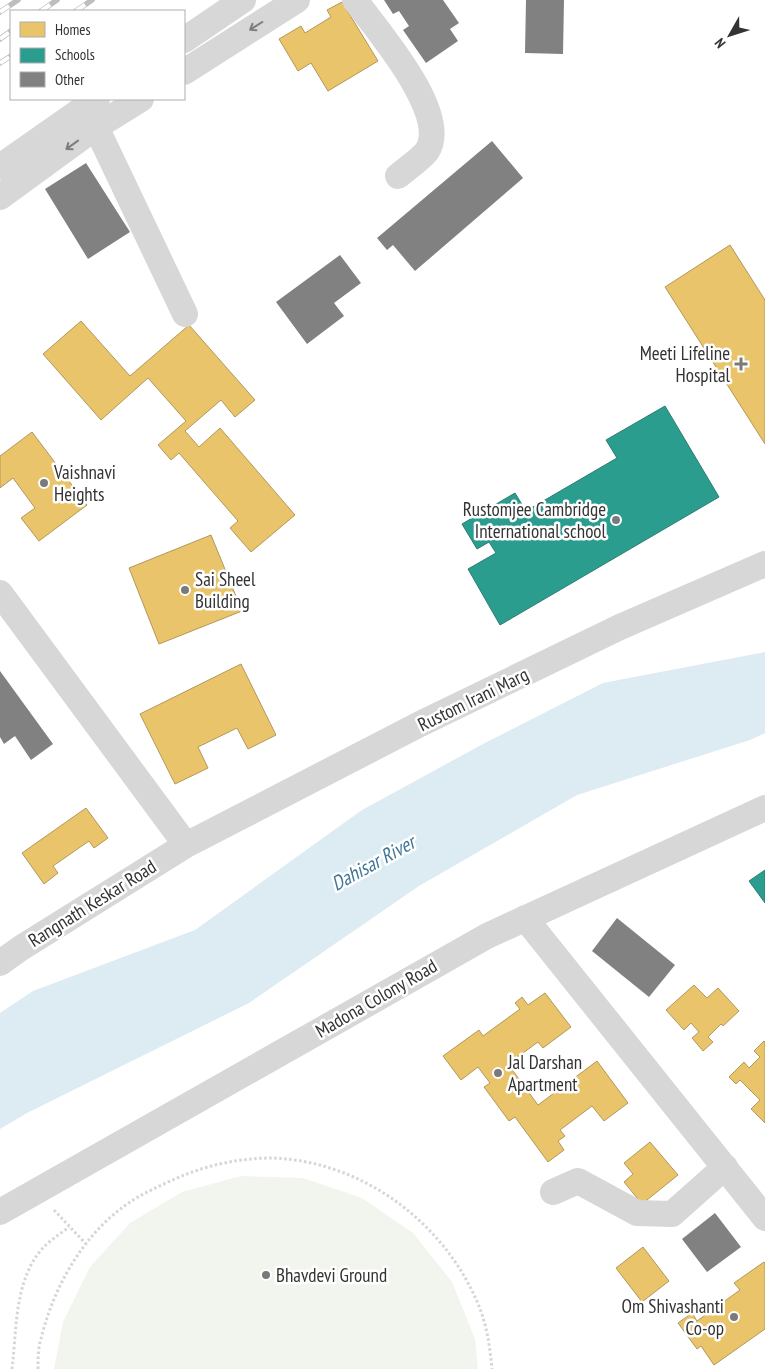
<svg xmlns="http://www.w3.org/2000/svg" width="765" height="1369" font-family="'PT Sans Narrow',sans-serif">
	<rect width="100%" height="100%" fill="#fff"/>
	<path fill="#f1f5ed" d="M241 1176 303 1178 362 1198 413 1233 452 1282 475 1339 478 1369H54L63 1322 90 1267 130 1223 182 1192Z"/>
	<path fill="#ddebf3" d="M765 652V733L750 740 577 795 419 886 249 1003 27 1113 0 1129V1013L33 991 195 930 362 810 483 744 603 683Z"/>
	<path fill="#e9c46a" stroke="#b2985a" d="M342 2 378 61 328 91 311 63 298 71 279 39 301 26 305 33 331 17 327 10Z
		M730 245 765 300V444L665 287Z
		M81 321 130 376 189 325 255 400 235 417 221 400 185 431 199 447 220 428 295 515 251 552 230 528 238 521 179 453 171 460 158 445 186 421 148 378 101 420 43 354Z
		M32 432 87 505 39 541 21 518 35 508 13 478 0 488V456Z
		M211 535 242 611 159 644 129 568Z
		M241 664 276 735 248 749 237 728 198 747 208 768 175 784 140 714Z
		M86 808 108 838 94 848 89 841 53 866 58 873 44 884 22 853Z
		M694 985 707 998 718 988 739 1011 723 1026 721 1024 708 1037 713 1042 703 1051 692 1038 699 1032 691 1023 684 1030 666 1010Z
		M545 993 571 1027 543 1048 538 1042 508 1064 538 1105 597 1061 628 1103 604 1121 592 1106 560 1130 565 1136 558 1141 564 1150 548 1162 515 1117 509 1121 484 1087 490 1083 478 1067 461 1080 443 1056 479 1030 483 1036 520 1009 515 1003 522 997 528 1005Z
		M764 1041 765 1042V1123L751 1109 760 1100 740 1080 736 1084 729 1077 744 1062 749 1068 760 1057 754 1051Z
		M650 1142 678 1175 642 1204 624 1182 633 1174 624 1163Z
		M643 1247 669 1281 642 1302 616 1268Z
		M764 1262 765 1264V1329L714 1365 701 1346 697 1349 678 1323 692 1313 697 1321 740 1290 734 1283Z"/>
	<path fill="#2a9d8f" stroke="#2d7d73" d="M665 406 719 497 500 625 468 569 496 553 489 542 477 549 462 524 515 493 526 511 617 458 606 440Z
		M765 870V903L749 881Z"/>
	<path fill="#818181" d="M384 0H443L459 23 450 29 458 41 426 63 403 30 409 26 399 11 393 14Z
		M526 0H564L563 54 525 53Z
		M492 141 523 178 415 271 393 245 387 250 377 238Z
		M86 163 130 232 88 259 45 189Z
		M340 255 361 283 334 303 344 316 307 344 276 302Z
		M0 671 53 744 31 760 15 736 4 744 0 737Z
		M617 918 675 965 649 997 592 951Z
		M715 1213 741 1247 707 1272 682 1239Z"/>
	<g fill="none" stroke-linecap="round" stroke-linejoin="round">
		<path stroke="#d6d6d6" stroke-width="3" stroke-dasharray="2.5 2.5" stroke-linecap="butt" d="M54 1210 86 1244
			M12 1369C17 1329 14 1281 42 1249 49 1241 60 1234 69 1227
			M38 1369C38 1359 38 1348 41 1339 53 1289 81 1238 123 1207 136 1197 151 1190 166 1183 199 1167 235 1158 272 1158 363 1161 445 1223 479 1306 487 1326 490 1348 492 1369"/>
		<path stroke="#d7d7d7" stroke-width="26" d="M355 0C376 29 451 114 427 151 422 158 405 170 398 176
			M184 40 243 0
			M184 72 297 0
			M96 127 185 314
			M0 167 97 99
			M0 197 96 127 141 99
			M0 593 186 845
			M525 918 765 1218
			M0 963 21 948 186 845 420 724 620 627 765 564
			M553 1192 578 1181 637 1213 672 1214 725 1167
			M0 1212 487 936 765 808"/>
		<g stroke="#bebebe" stroke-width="5.5">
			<path id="rail" d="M41 11 57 0
				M76 11 92 0
				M0 12 18 0
				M0 39 11 31
				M0 63 11 56"/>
		</g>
		<use href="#rail" stroke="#fff" stroke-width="4" stroke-dasharray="11" stroke-linecap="butt"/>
	</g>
	<defs><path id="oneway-shaft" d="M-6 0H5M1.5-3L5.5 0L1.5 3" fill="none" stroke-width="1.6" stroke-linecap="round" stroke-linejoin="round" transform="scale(1.25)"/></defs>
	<g stroke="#7d7d7d">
		<use href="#oneway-shaft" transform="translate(256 26) rotate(148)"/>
		<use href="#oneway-shaft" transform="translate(72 145) rotate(144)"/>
	</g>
	<g fill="#7a7a7a" stroke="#fff" stroke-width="2">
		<path d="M738.5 356.5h5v5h5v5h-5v5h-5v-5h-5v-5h5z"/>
		<circle cx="44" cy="483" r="5"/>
		<circle cx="616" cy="520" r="5"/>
		<circle cx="185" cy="590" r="5"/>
		<circle cx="498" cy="1073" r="5"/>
		<circle cx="266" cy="1275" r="5"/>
		<circle cx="734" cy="1317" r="5"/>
	</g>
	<g text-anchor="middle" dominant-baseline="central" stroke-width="5" stroke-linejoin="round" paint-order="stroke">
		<g font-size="19" fill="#333" stroke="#fff" text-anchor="start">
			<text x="730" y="353" text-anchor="end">Meeti Lifeline<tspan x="730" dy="22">Hospital</tspan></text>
			<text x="54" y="472">Vaishnavi<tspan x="54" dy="22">Heights</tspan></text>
			<text x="606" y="509" text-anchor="end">Rustomjee Cambridge<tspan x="606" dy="22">International school</tspan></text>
			<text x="195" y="579">Sai Sheel<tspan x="195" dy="22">Building</tspan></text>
			<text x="508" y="1062">Jal Darshan<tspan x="508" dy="22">Apartment</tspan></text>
			<text x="276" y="1275">Bhavdevi Ground</text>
			<text x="724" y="1306" text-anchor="end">Om Shivashanti<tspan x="724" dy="22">Co-op</tspan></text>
		</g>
		<g font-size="19" fill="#333" stroke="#fff">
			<text transform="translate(473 699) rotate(-26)">Rustom Irani Marg</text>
			<text transform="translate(92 903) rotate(-32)">Rangnath Keskar Road</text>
			<text transform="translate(376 998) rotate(-30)">Madona Colony Road</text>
		</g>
		<g font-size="20" font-style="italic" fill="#3f7597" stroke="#fff">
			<text transform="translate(373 863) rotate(-29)">Dahisar River</text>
		</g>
	</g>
	<rect x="10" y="10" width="175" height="90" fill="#ffffff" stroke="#adadad"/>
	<rect x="20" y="22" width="25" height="15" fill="#e9c46a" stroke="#adadad"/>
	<text x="55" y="35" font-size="15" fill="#333333">Homes</text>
	<rect x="20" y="48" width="25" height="15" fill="#2a9d8f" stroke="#adadad"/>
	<text x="55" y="60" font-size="15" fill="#333333">Schools</text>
	<rect x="20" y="72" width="25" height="15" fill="#818181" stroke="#adadad"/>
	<text x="55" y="85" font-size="15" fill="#333333">Other</text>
	<g transform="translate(730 35) rotate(231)" stroke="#ffffff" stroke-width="4" paint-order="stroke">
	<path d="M0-4L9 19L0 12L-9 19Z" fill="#333333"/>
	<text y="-8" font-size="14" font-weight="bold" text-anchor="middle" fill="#333333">N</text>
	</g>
</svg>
